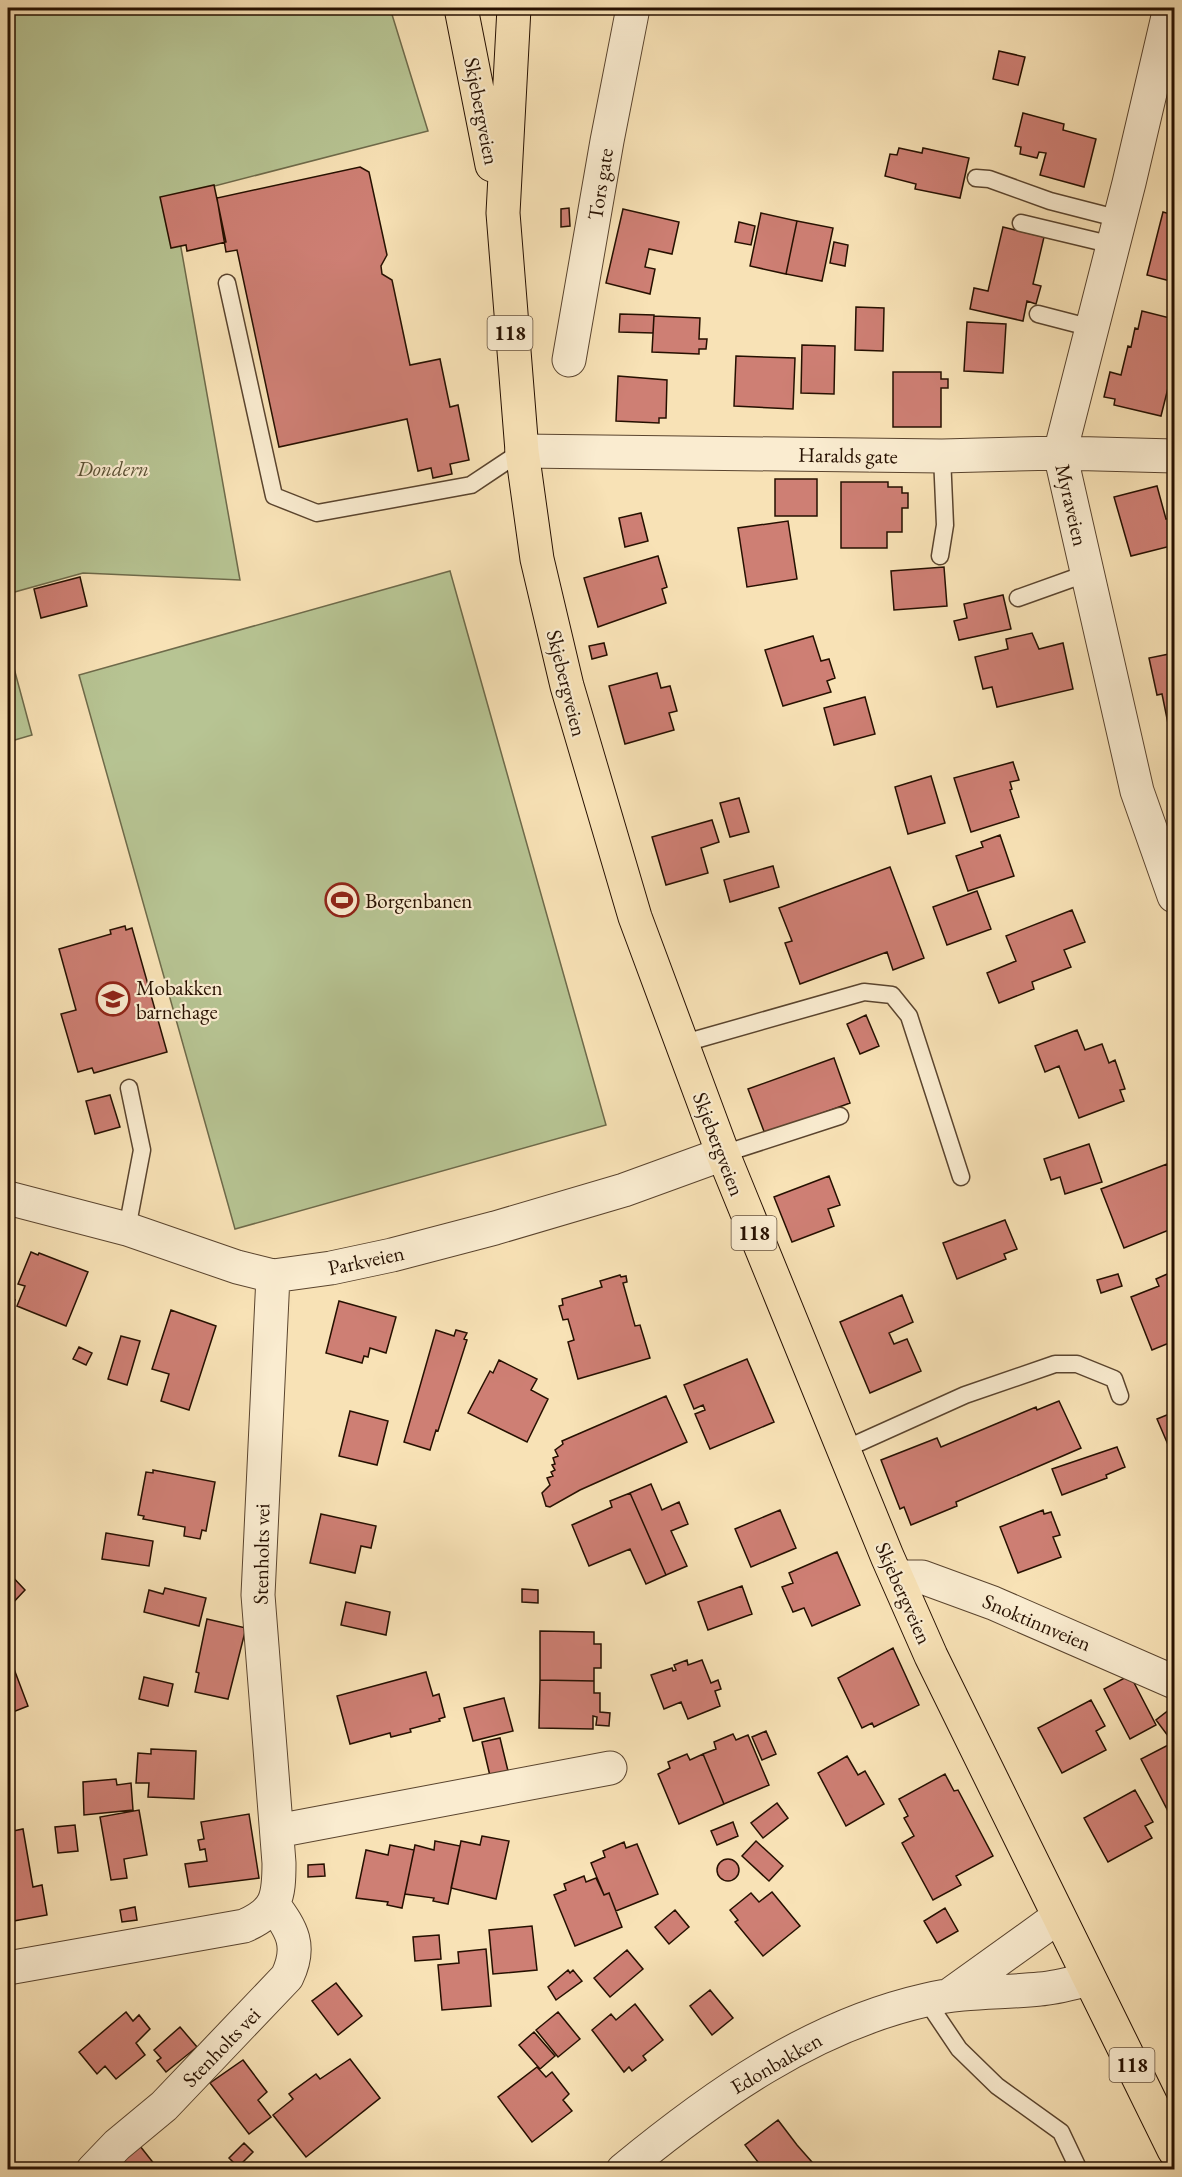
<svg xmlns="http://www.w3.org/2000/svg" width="1182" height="2177" font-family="'EB Garamond',serif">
	<rect width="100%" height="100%" fill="#f8e2b6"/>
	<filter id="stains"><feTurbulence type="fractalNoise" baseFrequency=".00333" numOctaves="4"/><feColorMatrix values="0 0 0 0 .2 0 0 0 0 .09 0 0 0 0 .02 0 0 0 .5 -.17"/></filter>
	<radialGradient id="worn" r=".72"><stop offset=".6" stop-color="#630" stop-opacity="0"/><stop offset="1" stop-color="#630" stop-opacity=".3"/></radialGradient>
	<path fill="#b7c493" stroke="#6e6a4a" stroke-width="1.5" d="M8 8H390L428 131 172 197 240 580 83 573 11 593 8 579Z
		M450 571 606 1125 235 1229 79 675Z
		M8 646 32 735 8 742Z"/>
	<path fill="#ce7f74" stroke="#261000" stroke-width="1.5" d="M999 51 1025 57 1018 85 993 79Z
		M1173 86H1174V112L1168 111Z
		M1023 113 1064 124 1063 130 1096 139 1084 187 1040 175 1046 153 1039 152 1037 158 1020 154 1021 147 1015 146Z
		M899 148 922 153 923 148 969 158 960 198 915 189 916 184 885 176 890 154 897 155Z
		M360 167 369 172 387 255 381 266 382 274 392 280 410 365 440 359 450 407 458 405 469 460 450 464 452 474 433 478 431 468 418 471 407 419 279 447 237 250 226 252 217 198Z
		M214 185 226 242 187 251 186 245 171 248 160 197Z
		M569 208 570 226 561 227V209Z
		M623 209 679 222 672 254 649 249 645 267 655 269 650 294 606 283Z
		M1163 212 1174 215V282L1147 275Z
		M761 213 797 221 786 274 750 266Z
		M797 221 833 228 822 281 786 274Z
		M739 222 755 226 751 245 735 242Z
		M1003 227 1044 237 1033 284 1041 286 1036 304 1027 301 1023 321 970 309 974 288 988 291Z
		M834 242 848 245 845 266 830 263Z
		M856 307 884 308 883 351 855 350Z
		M1142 311 1174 319V365L1172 373 1174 374V390L1168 388 1161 416 1114 405 1115 399 1104 397 1110 372 1121 375 1128 346 1131 347 1135 328 1138 329Z
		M620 314 654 315 653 333 619 332Z
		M654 316 700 318 699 339H707L706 349H699V354L652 352Z
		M967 322 1006 324 1003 373 964 371Z
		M802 345 835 346 834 394 801 393Z
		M736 356 795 358 793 409 734 406Z
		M893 372H941V379H948V388H941V427H893Z
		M618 376 667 380 666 418H659V423L616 421Z
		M775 479H817V516H775Z
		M841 482H888V487H902V493H908V508H902V532H887V548H841Z
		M1157 486 1166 519 1173 517 1174 523V528L1168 529 1171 546 1131 556 1114 497Z
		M641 513 648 541 625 547 619 518Z
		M788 521 797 579 747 587 738 528Z
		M658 556 667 587 662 589 666 603 598 627 584 578Z
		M944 567 947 606 894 610 891 571Z
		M80 577 87 606 41 618 34 589Z
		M1003 595 1011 629 959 640 954 621 967 618 964 604Z
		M1032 633 1039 649 1063 643 1073 689 997 707 992 687 983 689 975 657 1008 649 1006 639Z
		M813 636 821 661 829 659 835 678 827 681 831 692 783 706 765 650Z
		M604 643 607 655 592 659 589 646Z
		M1174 653V748H1173L1162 694 1157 695 1149 658Z
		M657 673 661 688 670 686 677 711 669 713 674 730 625 744 609 686Z
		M865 697 875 734 834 745 824 708Z
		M1013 762 1019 780 1010 782 1012 789 1010 790 1019 817 971 832 954 778Z
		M931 776 945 823 908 834 895 787Z
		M739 798 749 832 730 837 720 803Z
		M712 820 719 842 701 848 708 873 666 885 652 837Z
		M1000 835 1014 876 968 891 956 856 983 847 981 842Z
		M773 866 779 887 730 902 724 880Z
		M890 867 924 958 893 970 887 952 800 984 785 943 792 941 779 908Z
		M977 891 991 929 947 945 933 907Z
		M1072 910 1085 942 1064 950 1071 967 1032 982 1034 989 999 1003 987 973 1016 961 1006 936Z
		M125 926 126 930 132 928 167 1052 94 1073 92 1068 78 1072 61 1014 76 1010 59 949 111 934 110 930Z
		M866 1015 879 1046 860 1054 847 1024Z
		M1077 1030 1085 1050 1102 1044 1109 1063 1115 1060 1125 1089 1120 1090 1124 1101 1079 1118 1059 1066 1045 1072 1035 1046Z
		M834 1058 850 1103 765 1134 748 1089Z
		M110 1095 120 1127 95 1134 86 1101Z
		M1089 1144 1102 1182 1065 1194 1060 1177 1051 1180 1044 1159Z
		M1167 1164 1174 1182V1228L1124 1248 1101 1189Z
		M829 1176 840 1205 828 1209 834 1226 792 1242 774 1197Z
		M1005 1220 1017 1249 1004 1254 1006 1259 957 1279 943 1243Z
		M31 1252 38 1255 39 1253 88 1272 66 1326 17 1306 25 1286 18 1284Z
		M1174 1271V1341L1152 1350 1131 1297 1159 1286 1156 1279Z
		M1118 1274 1122 1286 1101 1293 1097 1280Z
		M620 1275 621 1277 626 1276 627 1282 623 1283 635 1326 640 1325 650 1358 578 1379 568 1342 574 1340 568 1319 563 1320 559 1306 563 1305 562 1299 602 1287 600 1281Z
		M902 1295 913 1322 889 1333 894 1344 907 1339 921 1371 870 1393 840 1322Z
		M8 1297 15 1300 8 1317Z
		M339 1301 396 1317 386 1353 370 1348 368 1357 364 1356 362 1363 326 1353Z
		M171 1310 216 1326 189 1410 161 1401 169 1374 152 1369Z
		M436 1330 454 1336 456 1330 467 1333 464 1339 467 1340 438 1431 436 1430 430 1450 404 1442Z
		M121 1336 140 1341 127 1385 108 1379Z
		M79 1347 92 1353 86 1365 73 1359Z
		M747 1359 774 1422 710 1449 695 1414 705 1410 703 1405 694 1409 684 1385Z
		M499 1360 537 1379 531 1390 548 1399 527 1442 468 1413 490 1371 493 1373Z
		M666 1396 687 1442 580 1490 550 1507 546 1506 542 1493 550 1485 547 1478 553 1476 551 1472 555 1470 552 1465 555 1464 553 1458 558 1456 555 1450 563 1444 562 1441Z
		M1059 1401 1081 1448 956 1502 957 1506 911 1525 904 1507 900 1509 881 1460 937 1438 941 1447 1036 1407 1037 1410Z
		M350 1411 388 1421 377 1465 339 1456Z
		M1174 1412V1444L1169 1447 1157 1419Z
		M1117 1447 1125 1467 1106 1475 1107 1478 1062 1495 1052 1469Z
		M153 1470 215 1482 206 1531 202 1530 200 1539 184 1536 185 1527 143 1519 144 1516 138 1515 146 1472 153 1473Z
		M651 1484 662 1510 679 1502 688 1524 671 1531 687 1566 666 1575 630 1493Z
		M630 1493 666 1575 646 1584 630 1549 589 1566 572 1525 612 1507 610 1501Z
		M780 1510 796 1548 751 1567 735 1529Z
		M1043 1510 1044 1514 1051 1512 1060 1535 1053 1537 1061 1557 1018 1573 1000 1527Z
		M321 1514 376 1526 371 1548 361 1546 355 1573 310 1563Z
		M106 1533 153 1541 149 1566 102 1559Z
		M837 1552 860 1605 812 1626 804 1608 793 1612 782 1587 793 1583 789 1573Z
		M8 1572 25 1590 8 1608Z
		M742 1586 752 1614 708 1630 698 1602Z
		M165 1588 206 1598 199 1626 144 1612 149 1590 163 1594Z
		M522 1589 538 1590V1603L522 1602Z
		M346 1602 390 1612 386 1635 341 1625Z
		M207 1619 246 1628 228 1699 195 1692 199 1673 196 1672Z
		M540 1631 594 1632V1644H601V1668H594V1681L540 1680Z
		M893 1648 919 1705 874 1727 872 1723 862 1728 838 1678Z
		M687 1660 688 1665 702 1660 711 1683 718 1680 721 1689 715 1691 720 1706 688 1719 681 1702 664 1709 651 1675 672 1668 673 1671 676 1670 674 1665Z
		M11 1661 28 1706 8 1714V1663Z
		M426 1672 433 1696 439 1694 445 1717 439 1719 440 1721 410 1729 411 1732 391 1737 390 1733 350 1744 337 1696Z
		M1130 1675 1156 1725 1130 1739 1104 1689Z
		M144 1677 173 1684 168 1706 139 1699Z
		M540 1680 594 1681V1693H600V1712L610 1713 609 1726 596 1725 597 1717 593 1716V1729L539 1728Z
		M504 1698 513 1731 473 1741 464 1708Z
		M1091 1700 1105 1726 1096 1731 1106 1750 1062 1773 1038 1728Z
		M1174 1706V1731L1168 1736 1156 1720Z
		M766 1731 776 1754 762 1760 752 1737Z
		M733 1734 736 1740 748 1735 769 1785 724 1804 703 1754 716 1749 714 1742Z
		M500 1738 508 1771 490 1776 482 1742Z
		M1174 1742V1815L1171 1817 1141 1759Z
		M151 1749 196 1751 194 1799 148 1797 149 1783H136L138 1753 151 1754Z
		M687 1754 690 1760 703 1754 724 1804 679 1824 658 1774 670 1768 668 1762Z
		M847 1756 858 1775 865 1771 884 1804 846 1826 818 1773Z
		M945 1774 954 1791 958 1790 993 1856 956 1876 961 1885 933 1900 902 1843 914 1836 904 1818 908 1816 899 1799Z
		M116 1779 117 1785 131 1783 133 1810 84 1815 83 1782Z
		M1135 1790 1153 1822 1145 1826 1152 1838 1108 1862 1084 1818Z
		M777 1803 788 1818 763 1838 751 1823Z
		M139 1810 147 1855 124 1859 127 1878 111 1880 100 1817Z
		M249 1814 259 1878 189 1887 185 1864 207 1861 205 1849 200 1850 198 1840 204 1839 201 1822Z
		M733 1822 738 1836 717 1845 711 1831Z
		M75 1825 78 1851 58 1853 55 1827Z
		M23 1829 33 1887 42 1885 47 1915 8 1922V1832Z
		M482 1836 509 1841 496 1899 451 1888 461 1841 480 1845Z
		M435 1841 460 1846 448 1904 433 1901 434 1898 405 1894 415 1845 434 1850Z
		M756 1841 783 1866 769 1881 742 1856Z
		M624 1842 626 1848 637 1844 658 1894 616 1911 609 1893 604 1895 591 1863 605 1857 603 1851Z
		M390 1845 414 1850 402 1908 387 1905 388 1902 356 1898 366 1850 388 1855Z
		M717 1870a11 11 0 1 1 22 0a11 11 0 1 1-22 0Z
		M324 1864 325 1876 308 1877V1865Z
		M584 1876 586 1882 596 1878 604 1895 609 1893 622 1927 575 1946 554 1895 566 1890 564 1884Z
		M772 1892 800 1926 763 1956 735 1922 738 1920 730 1910 751 1893 759 1902Z
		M135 1907 137 1920 122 1922 120 1910Z
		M945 1908 958 1931 937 1943 924 1921Z
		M675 1910 689 1927 669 1944 655 1927Z
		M532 1926 537 1970 493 1974 489 1930Z
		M439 1935 441 1959 415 1961 413 1937Z
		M486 1949 491 2006 442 2010 438 1965 459 1963 458 1952Z
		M627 1950 643 1969 610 1997 594 1978Z
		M568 1970 570 1973 573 1970 582 1981 556 2000 548 1987Z
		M336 1983 362 2016 338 2035 312 2001Z
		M710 1990 733 2018 712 2035 690 2006Z
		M635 2004 663 2040 643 2056 646 2060 632 2071 629 2067 624 2072 592 2030 611 2014 616 2020Z
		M126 2012 133 2021 139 2015 150 2029 136 2043 145 2055 116 2079 105 2066 97 2074 79 2052Z
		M558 2012 580 2039 558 2057 536 2030Z
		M180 2027 197 2047 166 2072 157 2061 161 2058 154 2050Z
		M534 2032 555 2056 540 2069 519 2045Z
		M350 2059 380 2098 306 2157 273 2115 293 2099 289 2094 316 2074 320 2079Z
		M243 2060 267 2092 258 2100 271 2117 249 2134 210 2083Z
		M537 2067 546 2077 552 2072 569 2094 563 2100 572 2111 532 2142 498 2097Z
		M778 2120 797 2145 819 2170H764L745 2145Z
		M136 2141 159 2170H103Z
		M244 2143 253 2152 238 2167 229 2158Z"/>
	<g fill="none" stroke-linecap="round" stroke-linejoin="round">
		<g stroke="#5a442e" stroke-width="19">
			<path id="service" d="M976 178 989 179 1050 201 1120 219
				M1021 223 1113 245
				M227 283 274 496 317 513 471 485 522 451
				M1038 314 1092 328
				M940 556 945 525 942 456
				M1018 598 1088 573
				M681 1044 864 992 892 995 909 1016 961 1177
				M723 1154 840 1116
				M127 1229 142 1150 129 1088
				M843 1450 965 1395 1055 1364H1077L1114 1379 1120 1396
				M926 2000 959 2049 997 2086 1061 2132 1079 2170"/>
		</g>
		<g stroke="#5a442e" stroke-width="35">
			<path id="minor" d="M1170 8 1129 183 1060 453 1137 791 1174 896
				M569 360 607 141 633 8
				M522 451 942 456 1060 453 1174 456
				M8 1198 127 1229 237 1267 273 1276 331 1268 392 1255 495 1228 624 1190 723 1154
				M897 1577H922L993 1603 1174 1682
				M277 1831 610 1768
				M8 1968 244 1926C277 1912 279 1897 279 1863L258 1595 273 1276
				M93 2170 117 2145 164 2106 287 1977C302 1946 292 1930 273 1904"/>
		</g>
		<g stroke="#5a442e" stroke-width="35">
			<path id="tertiary" d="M951 1994 1058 1917
				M623 2170C713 2096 811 2026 926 2000 963 1991 1002 1993 1040 1989 1056 1988 1073 1983 1089 1979"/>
		</g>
		<g stroke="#261000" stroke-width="35">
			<path id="primary" d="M461 8 492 165
				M514 8 503 213 522 451 537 559 567 686 635 917 723 1154 887 1556 931 1656 1174 2150"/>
		</g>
		<use href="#service" stroke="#faecd0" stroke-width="16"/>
		<use href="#minor" stroke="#faecd0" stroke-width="33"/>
		<use href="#tertiary" stroke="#faecd0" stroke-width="33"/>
		<use href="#primary" stroke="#f8e2b6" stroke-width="33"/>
	</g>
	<defs>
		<g id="stadium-ring" transform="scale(1.725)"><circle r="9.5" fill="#faecd0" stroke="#8f2418" stroke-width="1.5"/><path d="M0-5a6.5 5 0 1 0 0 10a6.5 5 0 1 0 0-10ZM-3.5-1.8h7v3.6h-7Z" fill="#8f2418"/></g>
		<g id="school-ring" transform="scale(1.725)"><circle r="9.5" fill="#faecd0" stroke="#8f2418" stroke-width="1.5"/><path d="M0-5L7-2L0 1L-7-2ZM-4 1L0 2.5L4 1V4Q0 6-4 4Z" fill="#8f2418"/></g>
	</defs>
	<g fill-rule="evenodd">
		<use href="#stadium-ring" x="342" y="900"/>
		<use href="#school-ring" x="113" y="999"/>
	</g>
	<g text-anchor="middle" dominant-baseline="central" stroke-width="4.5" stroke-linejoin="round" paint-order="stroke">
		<g fill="#faecd0" stroke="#66523e" stroke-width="1.5">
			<rect x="487.5" y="316" width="45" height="34" rx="4.5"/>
			<rect x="731.5" y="1216" width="45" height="34" rx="4.5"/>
			<rect x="1109.5" y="2048" width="45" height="34" rx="4.5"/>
		</g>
		<g font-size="20" font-weight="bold" fill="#261000">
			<text x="510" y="333">118</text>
			<text x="754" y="1233">118</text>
			<text x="1132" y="2065">118</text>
		</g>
		<g font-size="21" fill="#261000" stroke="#faecd0">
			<text transform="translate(482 111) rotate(79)">Skjebergveien</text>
			<text transform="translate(600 184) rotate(-81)">Tors gate</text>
			<text transform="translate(848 455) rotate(1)">Haralds gate</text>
			<text transform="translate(1072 505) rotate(77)">Myraveien</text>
			<text transform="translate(567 683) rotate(76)">Skjebergveien</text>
			<text transform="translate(719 1144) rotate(69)">Skjebergveien</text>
			<text transform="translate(366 1260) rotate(-12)">Parkveien</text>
			<text transform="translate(261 1554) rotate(-89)">Stenholts vei</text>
			<text transform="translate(904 1593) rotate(66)">Skjebergveien</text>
			<text transform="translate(1037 1622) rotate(23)">Snoktinnveien</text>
			<text transform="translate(221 2047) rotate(-46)">Stenholts vei</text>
			<text transform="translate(776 2063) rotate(-30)">Edonbakken</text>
		</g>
		<g font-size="21" font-style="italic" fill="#594f33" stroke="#faecd0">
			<text x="113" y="468">Dondern</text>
		</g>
		<g font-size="21" fill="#261000" stroke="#faecd0" text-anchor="start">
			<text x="365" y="900">Borgenbanen</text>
			<text x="136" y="987">Mobakken<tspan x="136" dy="24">barnehage</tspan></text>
		</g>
	</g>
	<rect width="1182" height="2177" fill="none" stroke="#f8e2b6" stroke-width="30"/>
	<rect x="9" y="9" width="1164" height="2159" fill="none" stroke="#261000" stroke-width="3"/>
	<rect x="15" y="15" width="1152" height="2147" fill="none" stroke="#261000" stroke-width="1.5"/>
	<rect width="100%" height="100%" filter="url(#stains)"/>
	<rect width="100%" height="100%" fill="url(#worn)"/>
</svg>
